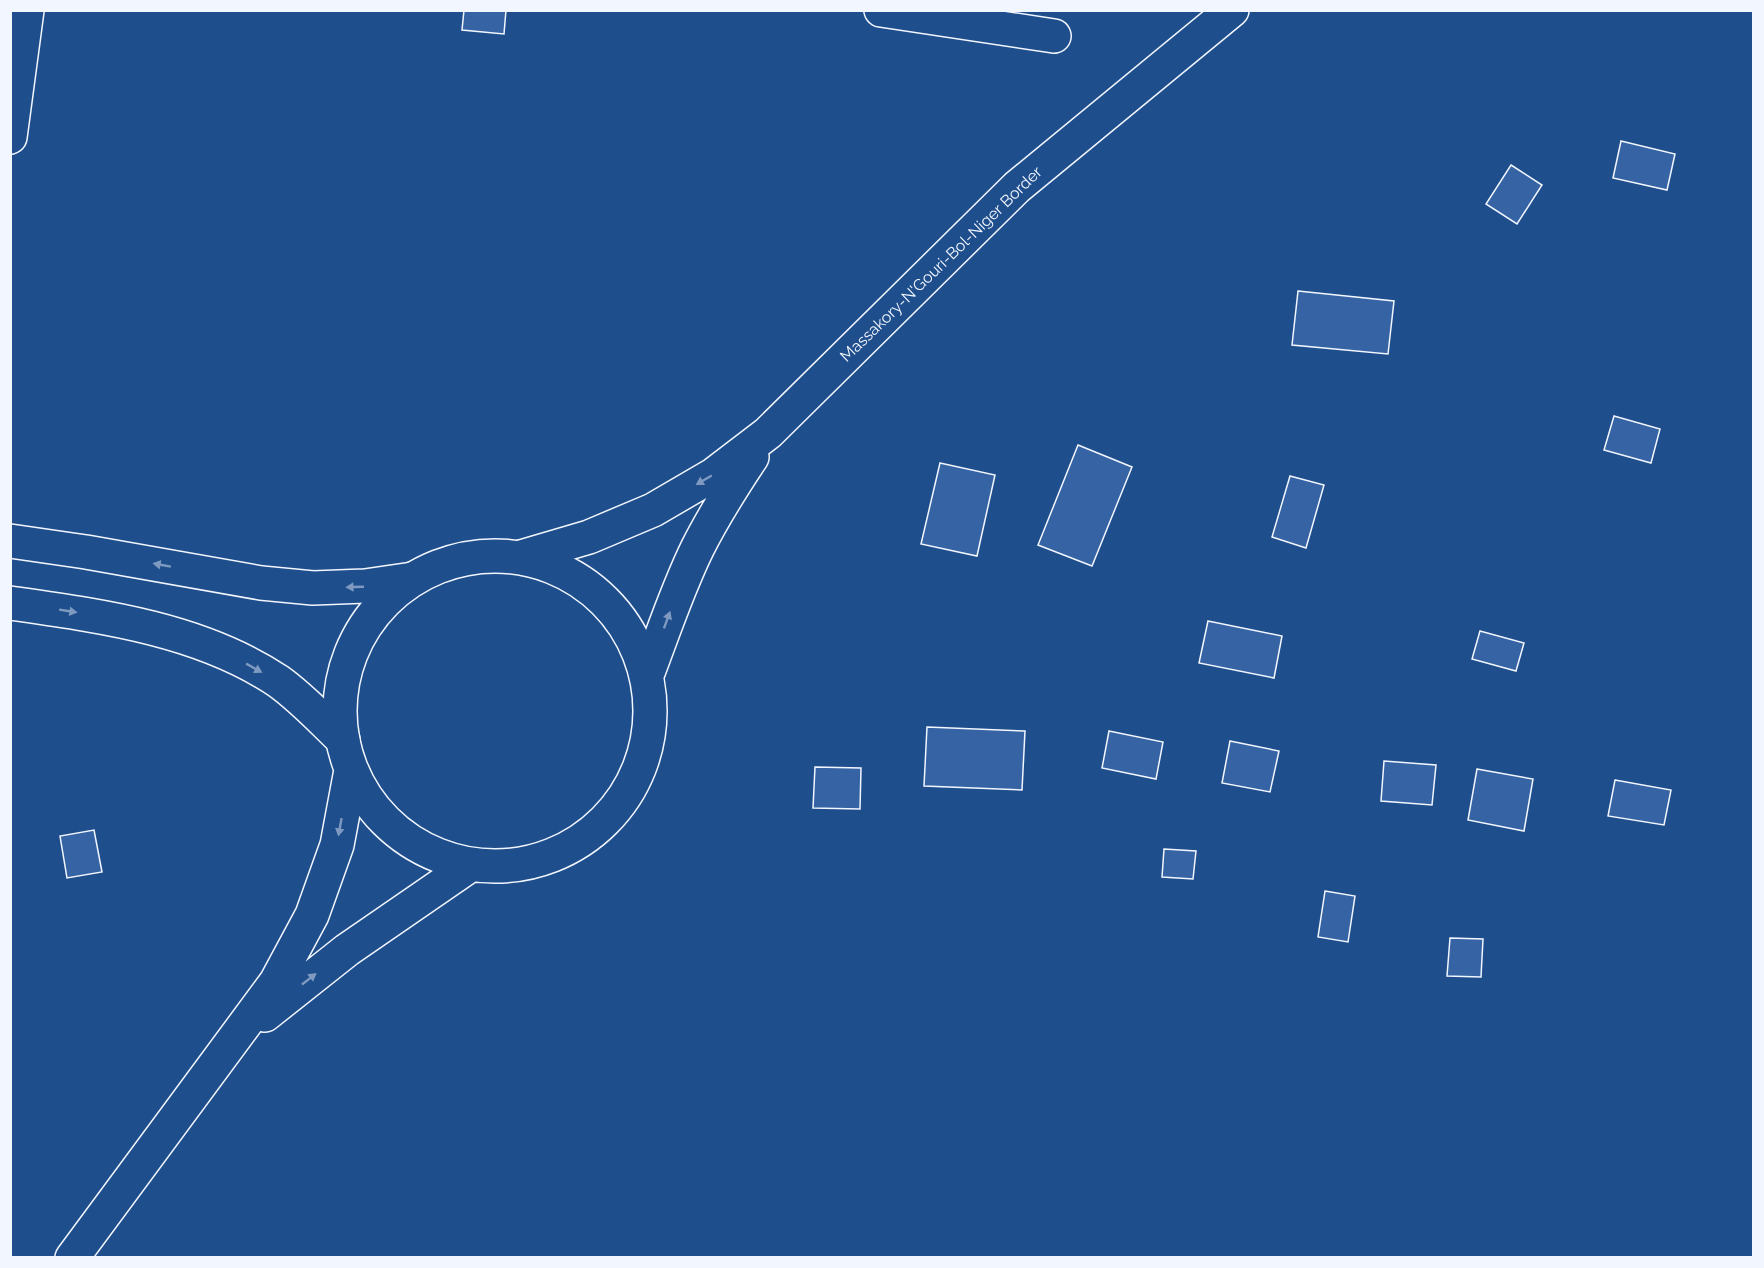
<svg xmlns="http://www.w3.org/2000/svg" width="1764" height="1268" font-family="Raleway,sans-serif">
	<rect width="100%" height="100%" fill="#1f4e8c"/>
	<path fill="#3563a3" stroke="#f2f6ff" stroke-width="1.5" d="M464 10H506L504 34 462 30Z
		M1621 141 1675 154 1667 190 1613 178Z
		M1511 165 1542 185 1517 224 1486 204Z
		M1298 291 1394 301 1388 354 1292 345Z
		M1614 416 1660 429 1651 463 1604 450Z
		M1078 445 1132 467 1092 566 1038 545Z
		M940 463 995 475 977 556 921 544Z
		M1290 476 1324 485 1306 548 1272 537Z
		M1208 621 1282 636 1274 678 1199 663Z
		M1480 631 1524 643 1516 671 1472 659Z
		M927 727 1025 731 1022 790 924 786Z
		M1109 731 1163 742 1156 779 1102 768Z
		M1230 741 1279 751 1270 792 1222 783Z
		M1384 761 1436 765 1432 805 1381 801Z
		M815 767 861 768 860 809 813 808Z
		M1477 769 1533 779 1524 831 1468 820Z
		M1615 780 1671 790 1664 825 1608 816Z
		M94 830 102 872 67 878 60 836Z
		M1164 849 1196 851 1193 879 1162 877Z
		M1325 891 1355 896 1348 942 1318 937Z
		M1450 938 1483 939 1481 977 1447 976Z"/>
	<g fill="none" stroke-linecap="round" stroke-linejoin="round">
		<g stroke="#f2f6ff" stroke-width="36">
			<path id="street" d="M881 10 1054 36
				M10 137 27 10"/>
		</g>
		<g stroke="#f2f6ff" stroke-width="36">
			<path id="primary" d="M10 541 86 552 261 583 313 588 365 586 413 579
				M10 603C101 616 200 629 278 681 302 698 322 720 343 740"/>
		</g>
		<g stroke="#f2f6ff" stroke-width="36">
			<path id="highway" d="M340 711a155 155 0 1 1 310 0a155 155 0 1 1-310 0Z
				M521 557 589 537 653 510 713 475 768 433 1017 187 1232 10
				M647 675C663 633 677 590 697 549 713 517 732 487 752 457
				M265 1015 347 950 469 866
				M72 1258 276 982 312 915 337 845 351 770"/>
		</g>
		<use href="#street" stroke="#1f4e8c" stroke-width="33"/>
		<use href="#primary" stroke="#1f4e8c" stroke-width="33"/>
		<use href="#highway" stroke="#1f4e8c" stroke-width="33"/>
	</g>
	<defs><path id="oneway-solid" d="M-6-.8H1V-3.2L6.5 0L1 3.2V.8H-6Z" transform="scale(1.5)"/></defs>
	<g fill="#7e9ac0">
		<use href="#oneway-solid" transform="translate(704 480) rotate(150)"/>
		<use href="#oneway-solid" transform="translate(162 565) rotate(-170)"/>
		<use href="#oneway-solid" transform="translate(355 587) rotate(178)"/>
		<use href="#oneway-solid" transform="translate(68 611) rotate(9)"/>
		<use href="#oneway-solid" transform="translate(667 620) rotate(-70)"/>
		<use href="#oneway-solid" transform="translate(254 668) rotate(29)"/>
		<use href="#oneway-solid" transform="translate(340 827) rotate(100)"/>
		<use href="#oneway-solid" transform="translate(309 979) rotate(-38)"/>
	</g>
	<g text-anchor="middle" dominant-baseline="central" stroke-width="4.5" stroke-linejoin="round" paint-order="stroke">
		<g font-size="16" fill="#f2f6ff" stroke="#1f4e8c">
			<text transform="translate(941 264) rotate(-44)">Massakory-N'Gouri-Bol-Niger Border</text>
		</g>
	</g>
	<rect width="1764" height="1268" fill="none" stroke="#f2f6ff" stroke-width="24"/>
</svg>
